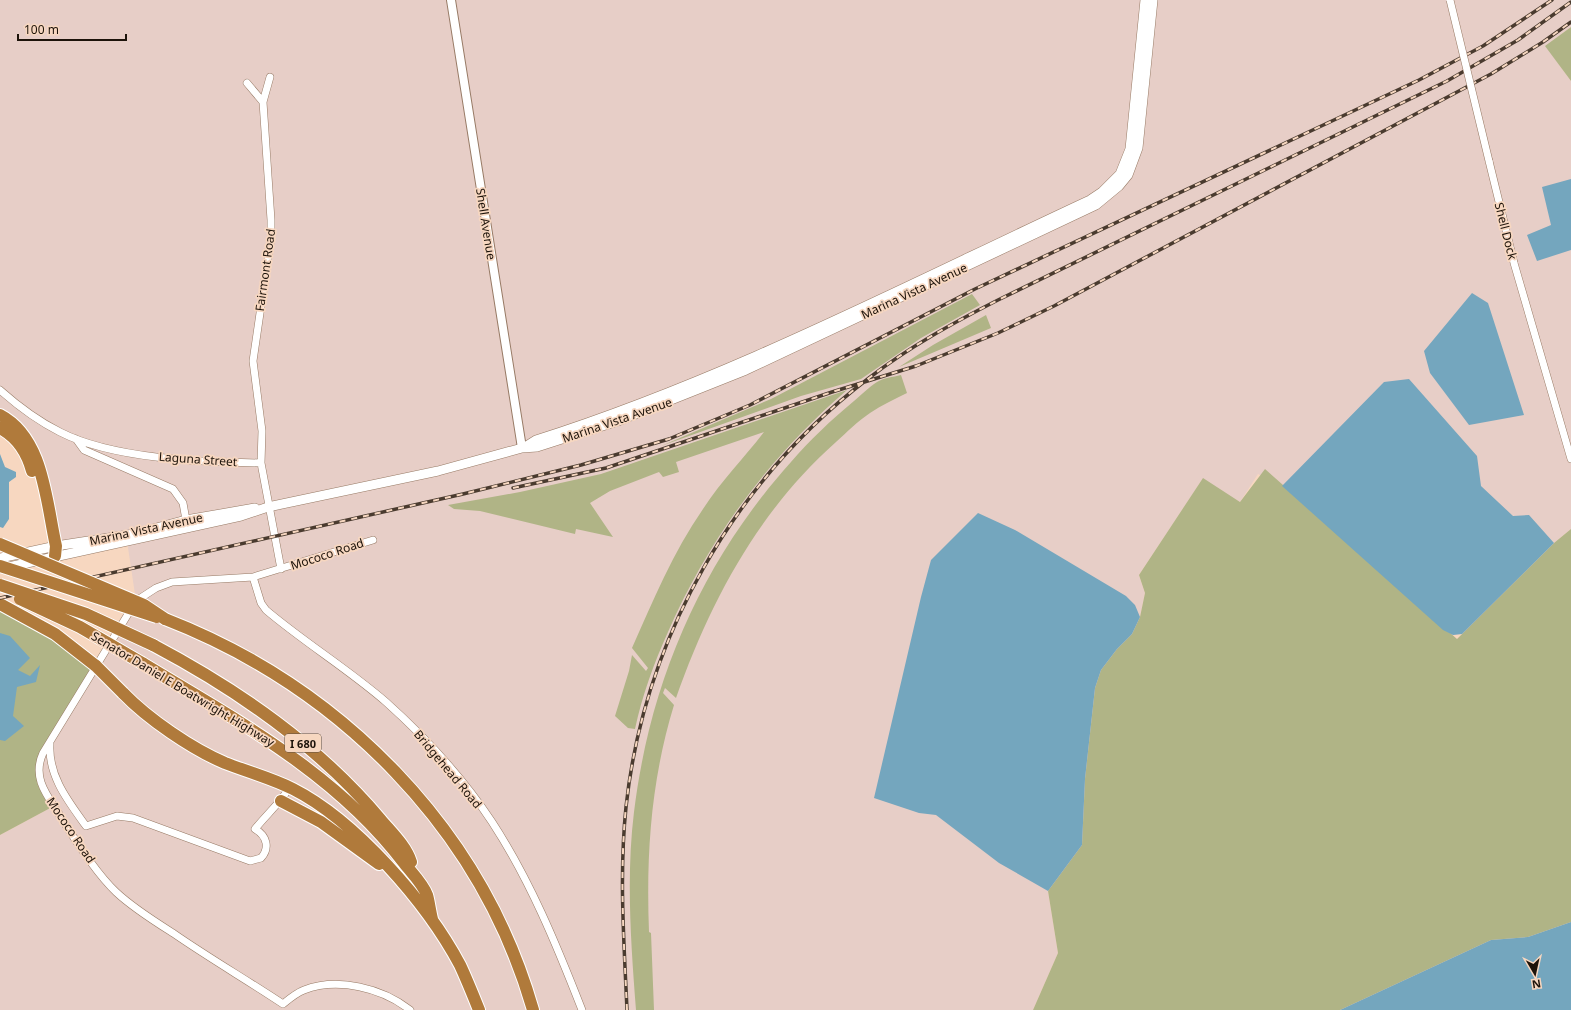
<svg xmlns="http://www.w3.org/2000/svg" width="1571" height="1010" font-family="'Noto Sans',sans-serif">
	<rect width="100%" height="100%" fill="#f7d7c0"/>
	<path fill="#e7cec7" d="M0 0H1145L1130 149 1120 174 1102 192 1090 200 743 363 610 416 536 440 523 448 534 447 565 439 618 421 746 370 1096 205 1107 197 1119 186 1128 175 1138 148 1153 0H1571V27L1546 46 1571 81V529L1554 543 1470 629 1462 634 1453 635 1443 630 1282 486 1258 474 1240 502 1202 480 1139 575 1145 593 1140 617 1132 634 1117 649 1101 670 1095 688 1085 779 1082 845 1048 891 1058 953 1033 1010H0V835L54 806 39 777V763L136 601 127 541 241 516 266 507 242 509 186 520 134 534 56 546 40 472 33 449 18 428 0 415Z"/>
	<path fill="#b0b486" d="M1571 27V81L1545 46Z
		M972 294 980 305 921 338 861 379 801 396 661 446 771 399Z
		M986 315 991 328 899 367 933 345Z
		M901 375 907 393C895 399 882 405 870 413 858 421 847 432 836 442 758 511 710 602 676 698L665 688 663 693 674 705C651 780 646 854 649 932L651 933 654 1010H636C631 945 626 877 634 812 650 681 702 561 791 462 810 440 831 420 854 401 861 395 869 387 877 382 883 378 893 377 901 375Z
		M847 390C769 457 709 538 668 632 654 663 642 696 635 729L628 728 615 716 629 671 632 655 646 671 648 668 632 648C653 601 673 552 703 509 721 481 744 458 764 432L676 462 679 472 663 477 659 472 610 491 590 503 613 537 576 529 575 534 480 511 454 509 448 505 520 492 601 474Z
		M1265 469 1457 639 1554 543 1571 529V922L1528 937 1491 940 1340 1010H1033L1058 953 1048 891 1082 845 1085 779 1095 688 1101 670 1117 649 1132 634 1140 617 1145 593 1139 575 1203 478 1240 502Z
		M0 604 96 666 43 753 39 777 54 806 0 835Z"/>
	<path fill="#74a6be" d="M1571 179V250L1537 261 1527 235 1551 225 1542 187Z
		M1472 293 1488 303 1524 415 1469 425 1430 373 1424 351Z
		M1409 379 1477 456 1481 486 1513 516 1529 515 1554 543 1462 634 1453 635 1443 630 1282 486 1384 382Z
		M0 454 5 467 16 472V477L9 482V519L3 528 0 527Z
		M978 513 1015 530 1126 596 1135 605 1140 617 1132 634 1117 649 1101 670 1095 688 1085 779 1082 845 1048 891 999 863 936 815 919 813 874 798 921 597 931 560Z
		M0 633 10 636 30 658 18 670 30 676 40 665 36 682 17 687 13 716 24 726 5 741 0 740Z
		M1571 922V1010H1340L1491 940 1528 937Z"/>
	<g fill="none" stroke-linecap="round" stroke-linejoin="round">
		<g stroke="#977a65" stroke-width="8">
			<path id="minor" d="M270 77 263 102 271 220V238L253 361 262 431 261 463 281 569
				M247 83 263 102
				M1489 161 1514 263 1571 459
				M0 390C18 406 38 421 60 432 113 459 201 462 261 463
				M76 439 84 450 173 489 183 503 186 520
				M373 540 253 577 172 582 156 588 136 601 43 753C32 777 46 794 59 814 73 837 97 874 116 892 133 908 154 921 173 933 209 958 247 980 283 1004 289 999 296 993 304 990 338 977 382 988 410 1010
				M253 577 261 603 266 610C305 643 348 669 386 702 425 737 463 778 492 822 530 880 557 946 582 1010
				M50 744C48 776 68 801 86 826L117 816 133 818 250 861 261 858C270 848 267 836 255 829 267 814 280 803 290 787"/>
		</g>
		<g stroke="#977a65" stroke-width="10">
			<path id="tertiary" d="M451 0 522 448"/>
		</g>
		<g stroke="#977a65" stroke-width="10">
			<path id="secondary" d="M525 447 536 440C728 379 907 285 1090 200L1102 192 1120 174 1130 149 1145 0
				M0 558 56 546 134 534 186 520 255 508
				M4 568 241 516 268 507 438 471 522 448 537 447 618 421 746 370 1096 205 1119 186 1128 175 1138 148 1153 0"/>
		</g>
		<g stroke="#fff" stroke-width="14">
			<path id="motorway" d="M0 415C44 438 46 502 56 546L55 556
				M0 428C17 437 27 452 32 471
				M0 604 55 634 96 666
				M165 619C340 687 481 828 533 1010
				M153 645C238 690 318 745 381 820 391 832 406 846 411 862
				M142 663C236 720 336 773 404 863 411 872 423 884 427 895 429 902 430 911 432 919
				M123 693C148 719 192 749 225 763 248 772 271 778 293 789 356 821 427 903 460 965 467 980 473 995 479 1010
				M281 801 321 822 379 864"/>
		</g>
		<use href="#minor" stroke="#fff" stroke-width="7"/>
		<use href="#tertiary" stroke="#fff" stroke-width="8"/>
		<use href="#secondary" stroke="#fff" stroke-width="9"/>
		<use href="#motorway" stroke="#b07a3b" stroke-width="12"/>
		<g stroke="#4a3b2f" stroke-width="3.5">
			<path id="rail" d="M513 488 606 468 832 392 916 366 998 333 1054 306 1491 74 1543 42 1571 22
				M0 598 463 494 581 465 669 439 750 405 975 289 1419 80 1483 46 1552 0
				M627 1010C624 942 619 875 626 807 644 639 734 480 869 378 909 347 953 323 998 300L1447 81 1518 40 1571 2"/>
		</g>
		<use href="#rail" stroke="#f7d7c0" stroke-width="2" stroke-dasharray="6" stroke-linecap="butt"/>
		<g stroke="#977a65" stroke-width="8" stroke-linecap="butt">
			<path id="minor-bridge" d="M1450 0 1489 161"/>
		</g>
		<g stroke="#fff" stroke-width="14" stroke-linecap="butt">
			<path id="motorway-bridge" d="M0 544 144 605 165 619
				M0 566 157 617
				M0 585 86 614 153 645
				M20 599 80 627 142 663
				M96 666 123 693"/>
		</g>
		<use href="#minor-bridge" stroke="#fff" stroke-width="7"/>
		<use href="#motorway-bridge" stroke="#b07a3b" stroke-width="12"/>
	</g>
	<g text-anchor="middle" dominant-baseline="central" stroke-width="3.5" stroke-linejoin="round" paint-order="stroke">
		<rect fill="#f7d7c0" stroke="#5e4e41" stroke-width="1" x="285" y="734" width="36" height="18" rx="3"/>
		<g font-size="11" font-weight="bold" fill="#1d130a">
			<text x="303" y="743">I 680</text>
		</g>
		<g font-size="12" fill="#1d130a" stroke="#f7d7c0">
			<text transform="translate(486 224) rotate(81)">Shell Avenue</text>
			<text transform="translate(1506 231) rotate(76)">Shell Dock</text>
			<text transform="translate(265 270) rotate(-82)">Fairmont Road</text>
			<text transform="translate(914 291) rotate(-25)">Marina Vista Avenue</text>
			<text transform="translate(617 420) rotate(-19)">Marina Vista Avenue</text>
			<text transform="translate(198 459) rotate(4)">Laguna Street</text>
			<text transform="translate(146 529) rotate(-12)">Marina Vista Avenue</text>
			<text transform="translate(327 554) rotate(-18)">Mococo Road</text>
			<text transform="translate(183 689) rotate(31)">Senator Daniel E Boatwright Highway</text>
			<text transform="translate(448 769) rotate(50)">Bridgehead Road</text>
			<text transform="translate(71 830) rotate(56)">Mococo Road</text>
		</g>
	</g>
	<g transform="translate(1535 974) rotate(171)" stroke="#f7d7c0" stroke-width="3" paint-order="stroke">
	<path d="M0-3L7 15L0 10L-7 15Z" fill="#1d130a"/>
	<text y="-6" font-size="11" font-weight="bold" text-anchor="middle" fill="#1d130a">N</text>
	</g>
	<path d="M18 34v6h108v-6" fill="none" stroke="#1d130a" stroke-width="2"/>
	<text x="24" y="34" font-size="12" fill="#1d130a" stroke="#f7d7c0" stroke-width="3" paint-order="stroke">100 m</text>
</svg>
